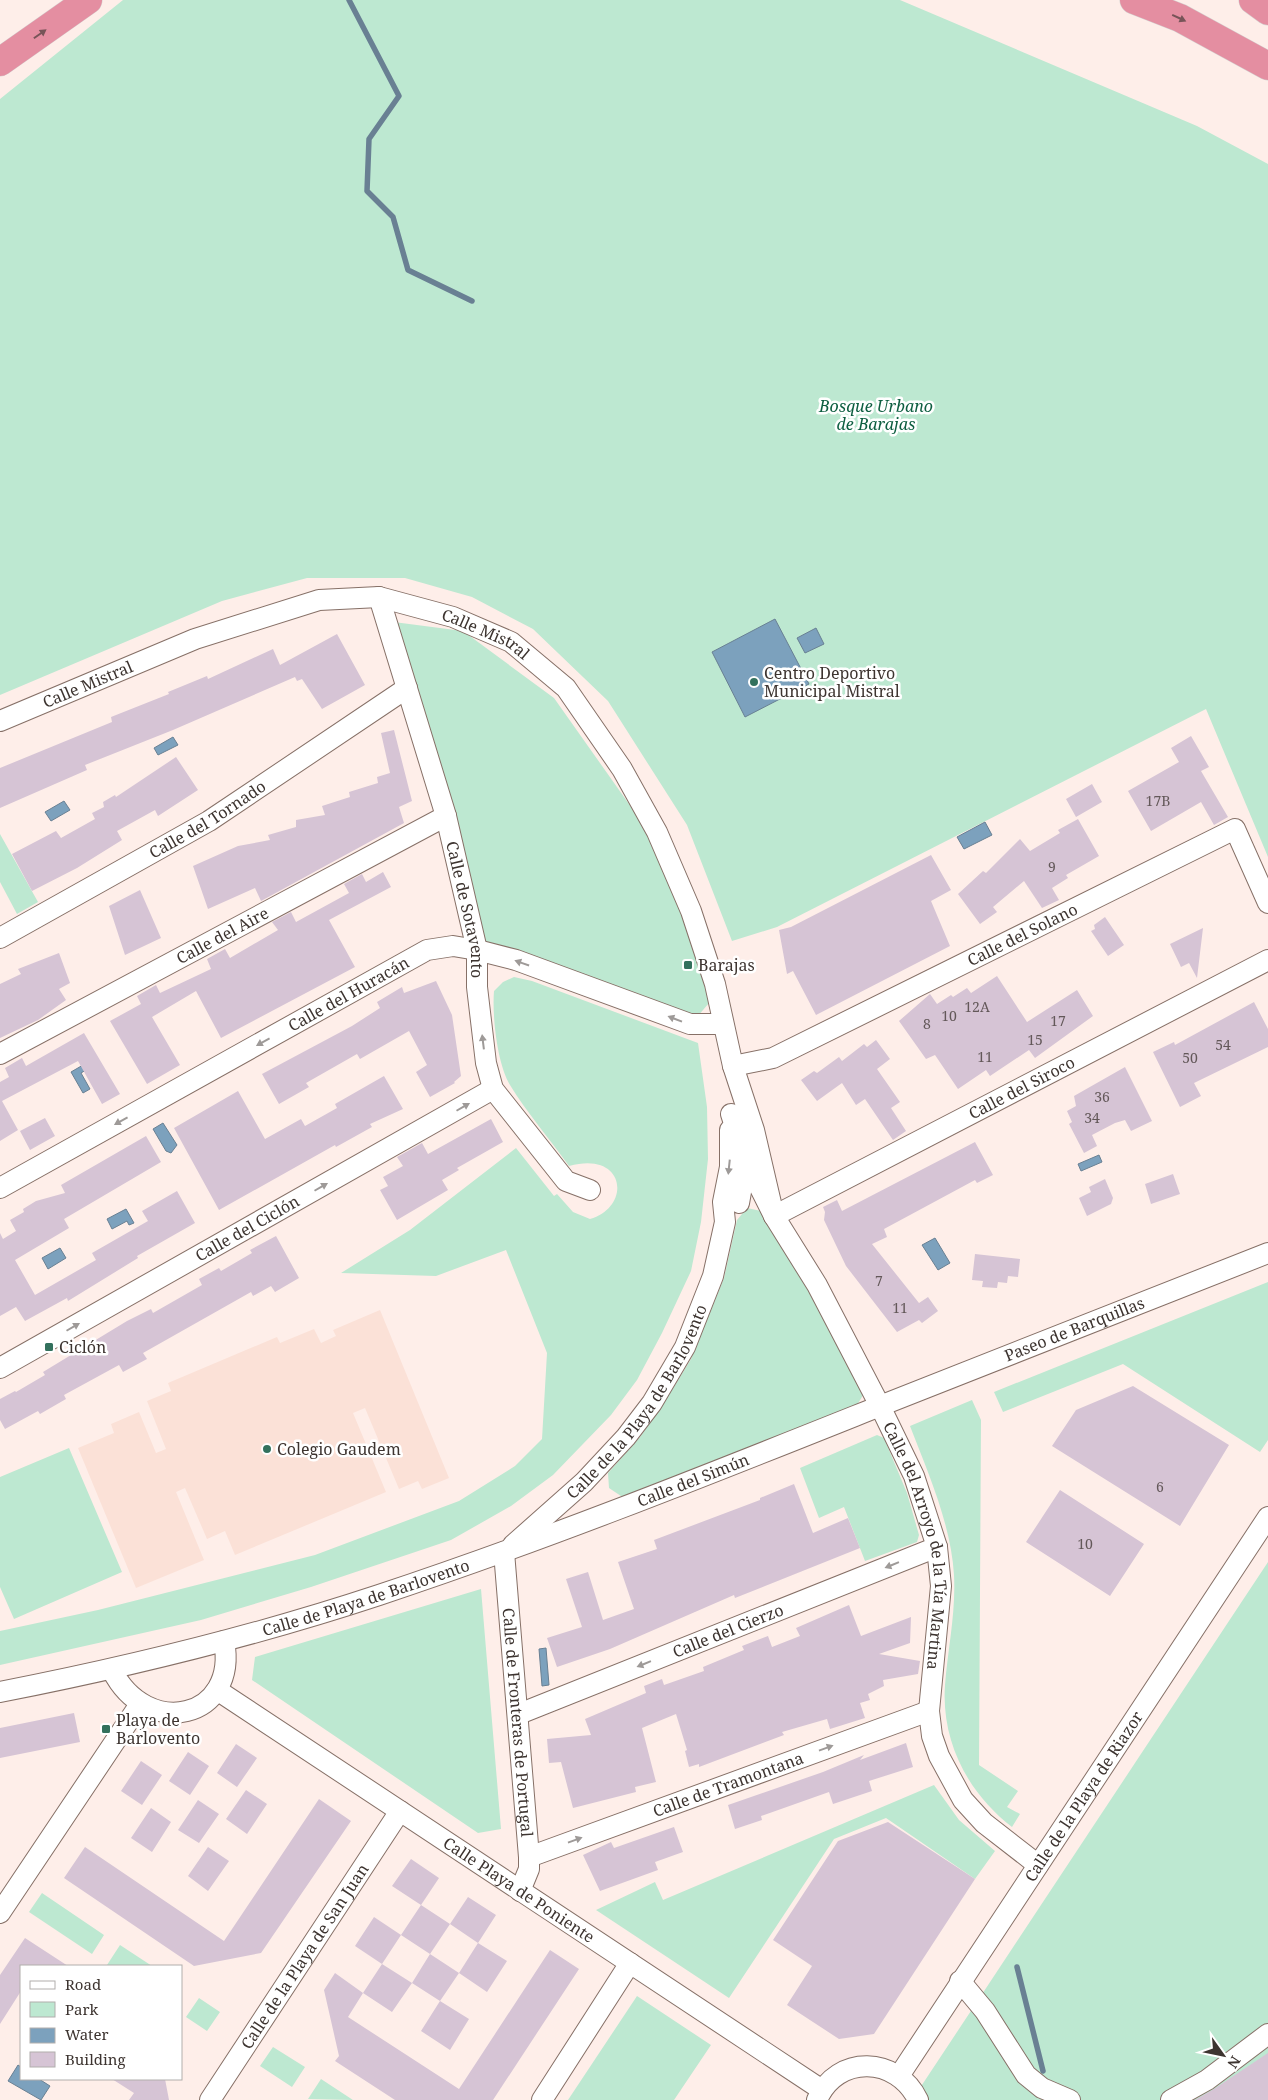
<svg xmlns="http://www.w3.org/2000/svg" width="1268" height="2100" font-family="'Noto Serif',serif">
	<rect width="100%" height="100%" fill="#feeee9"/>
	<path fill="#fbe1d7" d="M380 1310 449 1478 422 1489 418 1481 399 1489 365 1408 353 1413 386 1492 235 1555 225 1531 207 1539 185 1488 176 1492 204 1560 136 1588 78 1448 114 1433 111 1424 139 1412 156 1453 166 1449 147 1401 171 1391 168 1383 277 1337 280 1343 314 1329 321 1343 336 1336 333 1330Z"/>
	<path fill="#bde8d1" d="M123 0H900L1197 126 1268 164V857L1206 709 777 927 732 941 687 825 608 701 533 629 472 597 405 578H307L222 601 0 695V99Z
		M386 621 463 631 554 698 653 838 697 950 709 1003 697 1017 477 950Z
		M0 834 38 902 17 914 0 882Z
		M514 977 532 981 698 1043 707 1107 708 1159 701 1222 691 1271 662 1333 637 1380 611 1415 553 1475 511 1506 451 1540 311 1587 201 1620 0 1665V1631L98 1610 315 1555 459 1501 515 1466 542 1439 547 1353 506 1250 436 1276 341 1273 410 1230 516 1148 554 1196 557 1194 573 1212 590 1219C632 1207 626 1150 569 1166 550 1139 527 1113 510 1085 497 1063 492 1016 494 991L503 982Z
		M747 1208 761 1211 824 1317 865 1392 857 1405 624 1498 609 1488 608 1473 640 1437 664 1403 691 1359 724 1278 737 1220Z
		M1268 1282V1440L1260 1452 1123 1364 1003 1412 994 1392Z
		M972 1400 981 1420 979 1765 1018 1791 1007 1807 1020 1814 1012 1827C968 1793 941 1742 945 1685 948 1648 956 1612 954 1575 951 1524 928 1473 910 1426Z
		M877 1435 884 1438 907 1493 919 1535 917 1542 865 1561 844 1507 819 1518 800 1468Z
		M69 1448 122 1572 14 1619 0 1587V1477Z
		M1268 1562V2100H912Z
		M481 1589 501 1829 478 1833 252 1680 255 1657Z
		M934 1785 959 1820 995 1851 975 1879 886 1818 834 1839 729 1998 596 1910 655 1882 663 1900Z
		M42 1893 104 1935 92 1954 29 1912Z
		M120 1945 152 1966H110L107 1965Z
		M637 1996 711 2045 674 2100H568Z
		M199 1998 220 2012 207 2031 186 2017Z
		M273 2047 305 2067 292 2087 260 2066Z
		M321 2079 353 2100 308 2099Z"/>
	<path fill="#7ca1bd" stroke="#698093" d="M775 619 809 684 745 717 712 652Z
		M816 628 824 644 805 653 797 638Z
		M173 737 178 745 158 755 154 748Z
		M64 801 70 810 51 821 45 812Z
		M985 822 992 835 964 849 957 837Z
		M83 1065 86 1070 81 1073 90 1089 83 1093 71 1072Z
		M163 1123 177 1145 171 1153 166 1151 153 1129Z
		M1099 1155 1102 1162 1081 1171 1078 1164Z
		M126 1209 134 1223 129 1225 127 1221 112 1229 107 1219Z
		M935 1238 950 1263 938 1270 922 1245Z
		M60 1248 66 1258 48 1269 42 1258Z
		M546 1648 549 1685 542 1686 539 1649Z
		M18 2065 21 2067V2079H39L50 2086 41 2100 8 2081Z"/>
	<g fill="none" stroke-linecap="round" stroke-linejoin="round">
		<path stroke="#698093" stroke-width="5.5" d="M349 0 399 96 369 139 367 191 393 217 408 270 472 301
			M1017 1967 1043 2071"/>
	</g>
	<path fill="#d6c4d5" d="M337 634 365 685 322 709 302 679 297 681 295 677 173 730 85 765 87 770 0 808V768L112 722 111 717 169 694 168 692 207 676 208 679 273 649 280 665Z
		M394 730 412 801 399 807 404 823 261 901 255 888 208 909 193 866 238 846 270 840 268 835 296 827V820L325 815 322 806 350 797 349 792 378 783 377 777 390 773 381 733Z
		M1191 736 1209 767 1201 771 1228 817 1214 825 1201 802 1151 831 1128 791 1179 762 1171 748Z
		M176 757 198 790 158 816 155 810 117 831 122 840 77 868 32 891 12 854 56 831 61 838 95 819 92 813 104 807 103 802 115 795 116 797Z
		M1092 784 1102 802 1076 817 1066 799Z
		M1078 819 1099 856 1066 875 1068 878 1052 888 1059 900 1042 908 1024 881 993 907 997 912 980 924 958 894 983 871 986 873 1020 839 1030 851 1060 833 1058 830Z
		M931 855 951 890 931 901 950 946 816 1015 793 971 787 974 779 930 791 927Z
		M383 872 391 887 329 920 355 967 221 1038 196 991 152 1017 180 1065 147 1084 110 1021 141 1004 137 996 156 985 160 993 211 969 207 959 225 949 230 958 278 930 272 922 291 912 296 922 349 893 344 884 362 874 366 882Z
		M140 890 161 938 125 955 109 906Z
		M1105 917 1124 945 1108 956 1091 931 1095 929 1094 925Z
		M1203 928 1197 978 1189 963 1181 967 1170 944Z
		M59 953 70 983 59 989 66 1000 38 1020 0 1038V984L21 974 18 969Z
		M997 976 1027 1022 1077 990 1093 1016 1035 1058 1029 1050 990 1076 986 1070 958 1089 935 1055 926 1059 899 1021 930 994 937 1004 951 995 953 997 967 988 971 993Z
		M436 981 452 1015 461 1076 454 1082 455 1083 430 1097 416 1072 427 1065 409 1031 360 1059 357 1054 306 1083 309 1087 279 1104 262 1074 352 1026 380 1008 377 1002 402 987 404 993Z
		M1254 1002 1268 1029V1047L1194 1083 1201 1096 1180 1107 1153 1052 1174 1042 1175 1045Z
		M84 1033 120 1094 102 1104 78 1061 2 1101 18 1130 0 1141V1082L9 1077 5 1068 22 1058 26 1066Z
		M876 1040 890 1059 877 1069 900 1102 891 1108 906 1131 893 1140 865 1099 856 1105 842 1083 817 1101 801 1080 814 1071 817 1073 839 1057 842 1061 864 1044 867 1047Z
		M1125 1067 1152 1121 1131 1131 1125 1120 1115 1123 1092 1135 1097 1146 1084 1153 1069 1124 1072 1122 1067 1111 1076 1106 1074 1096Z
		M384 1076 403 1109 370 1124 372 1127 336 1147 335 1145 219 1210 174 1128 238 1091 265 1139 301 1119 305 1126 337 1108 335 1104Z
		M45 1118 55 1136 30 1150 20 1131Z
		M491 1119 503 1142 457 1168 459 1170 442 1180 448 1190 397 1220 380 1190 388 1186 383 1177 403 1166 397 1157 422 1143 428 1154Z
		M146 1136 161 1162 64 1219 69 1228 15 1260 35 1295 96 1260 92 1253 148 1221 142 1211 177 1191 195 1223 137 1256 138 1258 68 1301 67 1298 25 1321 16 1307 0 1316V1233L3 1239 16 1231 10 1220 24 1212 23 1209 36 1201 65 1193 61 1185Z
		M975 1142 993 1175 977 1183 975 1180 884 1229 887 1237 872 1244 919 1303 928 1297 938 1311 922 1323 919 1320 897 1332 846 1266 824 1220 825 1212 823 1207 837 1200 842 1211Z
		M1173 1174 1180 1194 1151 1204 1145 1184Z
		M1105 1179 1113 1198 1111 1204 1087 1216 1079 1198 1091 1192 1089 1187Z
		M276 1236 299 1278 275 1292 271 1286 253 1296 251 1292 143 1353 147 1359 123 1372 119 1365 64 1395 66 1399 40 1414 38 1411 5 1429 0 1420V1399L15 1391 16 1392 45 1375 43 1372 127 1321 151 1309 153 1313 202 1285 199 1279 219 1268 221 1271 252 1253 250 1250Z
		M975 1254 1020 1259 1018 1277 1008 1276 1007 1283 998 1282 997 1288 982 1287 983 1281 972 1280Z
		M1133 1386 1229 1445 1180 1526 1052 1446 1076 1410Z
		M794 1484 813 1533 848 1518 860 1548 735 1598 734 1595 610 1649 557 1667 547 1638 582 1627 566 1579 588 1572 603 1620 634 1609 618 1562 657 1549 654 1540 760 1500V1498Z
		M1060 1490 1144 1544 1110 1596 1026 1542Z
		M849 1605 861 1636 911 1617 910 1643 879 1654 920 1661 918 1674 883 1680 884 1686 868 1694 870 1700 860 1703 865 1718 830 1729 827 1719 782 1732 784 1735 699 1767V1764L689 1767 685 1751 687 1750 676 1714 642 1728 656 1782 635 1787 636 1792 573 1808 561 1762 549 1763 547 1739 591 1735 585 1719 646 1693 644 1686 662 1679 664 1685 704 1671 703 1667 744 1650 742 1646 768 1636 772 1647 800 1636 796 1628Z
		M74 1713 80 1742 0 1758V1728Z
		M906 1743 913 1767 869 1781 872 1791 833 1804 829 1792 761 1816 762 1820 735 1829 728 1805 823 1772 864 1755 860 1760Z
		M236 1744 257 1758 237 1787 217 1773Z
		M188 1752 209 1766 190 1795 169 1781Z
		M141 1761 162 1775 142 1805 121 1791Z
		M246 1790 267 1804 247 1834 226 1819Z
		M319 1799 351 1821 261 1953 194 1966 64 1878 85 1847 224 1941Z
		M198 1800 219 1814 199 1843 178 1830Z
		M151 1808 171 1822 152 1852 131 1838Z
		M888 1822 975 1879 874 2034 839 2039 787 2005 812 1966 773 1940 838 1841Z
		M674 1827 683 1852 655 1862 658 1870 600 1891 583 1855 611 1842 614 1848Z
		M208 1847 229 1861 208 1891 188 1876Z
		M411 1859 439 1878 421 1905 392 1886Z
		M468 1897 496 1915 478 1943 450 1924Z
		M421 1905 450 1924 430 1954 401 1935Z
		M374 1917 401 1935 382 1964 355 1946Z
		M25 1938 68 1966H21V1991L0 2024V1975Z
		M478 1943 507 1961 487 1992 459 1973Z
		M550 1950 579 1969 493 2100H395L335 2061 339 2056 324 1990 335 1973 363 1993 348 2017 459 2089Z
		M430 1954 459 1973 440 2001 412 1983Z
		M382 1964 412 1983 392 2012 363 1993Z
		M440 2001 469 2019 450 2050 421 2031Z
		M1268 2053V2100H1195L1214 2089Z
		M112 2079H165L169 2100H129L134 2093Z"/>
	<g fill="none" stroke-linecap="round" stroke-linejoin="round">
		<g stroke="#867067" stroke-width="22">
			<g id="minor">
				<path id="s1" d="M379 597 446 816 477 950V987L486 1063 493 1089 566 1181 590 1190"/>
				<path id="s2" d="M0 721 195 639 319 600 379 597 453 617 511 642 566 688 622 769 657 832 691 911 715 984 733 1066 754 1130 774 1216"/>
				<path id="s3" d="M0 938 209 821 407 688"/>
				<path id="s4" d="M0 1054 446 816"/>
				<path id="s5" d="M733 1066 773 1058 1235 829 1268 903"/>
				<path id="s6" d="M731 1114 746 1160 774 1216 817 1285 880 1406 914 1476 937 1547 941 1586 929 1711 932 1736 939 1756 963 1800 984 1823 1038 1865"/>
				<path id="s7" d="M0 1188 427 950 453 946 477 950 516 960 690 1024H722"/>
				<path d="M739 1203 747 1158"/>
				<path id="s8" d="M774 1216 1268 960"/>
				<path id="s9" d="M0 1368 493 1089"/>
				<path id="s10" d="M513 1545 584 1482 626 1437 652 1403 685 1347 713 1276 725 1222 723 1202 730 1167V1130"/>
				<path id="s11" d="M504 1552 529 1857V1869L520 1891"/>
				<path d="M112 1670C147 1740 239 1719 224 1641"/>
				<path id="s12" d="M217 1690 822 2090"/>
				<path id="s13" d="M0 1692C128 1667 255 1636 379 1595 551 1538 717 1471 885 1404 1012 1353 1140 1303 1268 1253"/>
				<path id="s14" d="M519 1714 937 1547"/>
				<path id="s15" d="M529 1857 929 1711"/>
				<path d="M0 1913 140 1704"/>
				<path d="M960 1981 985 2011 1026 2075 1042 2088 1070 2100"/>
				<path id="s16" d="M899 2076 1268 1517"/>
				<path id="s17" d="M210 2100 400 1811"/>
				<path d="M542 2100 630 1963"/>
				<path d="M817 2100C837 2054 897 2056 918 2100"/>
				<path d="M1171 2100 1207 2080 1268 2034"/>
			</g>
		</g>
		<g stroke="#d4d2d1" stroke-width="29">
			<path id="motorway" d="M1134 0 1180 18 1268 66
				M1253 0 1268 11
				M0 62 88 0"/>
		</g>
		<use href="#minor" stroke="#fff" stroke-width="20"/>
		<use href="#motorway" stroke="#e48ea1" stroke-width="28"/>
	</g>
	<defs><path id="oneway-solid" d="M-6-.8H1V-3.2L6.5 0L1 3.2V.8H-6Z" transform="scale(1.25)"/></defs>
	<g fill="#775458">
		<use href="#oneway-solid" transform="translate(1179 18) rotate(25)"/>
		<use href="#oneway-solid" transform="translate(40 34) rotate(-35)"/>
	</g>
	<g fill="#9e9a98">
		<use href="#oneway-solid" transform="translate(522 963) rotate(-161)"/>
		<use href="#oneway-solid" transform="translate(675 1019) rotate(-159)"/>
		<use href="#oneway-solid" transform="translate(263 1042) rotate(151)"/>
		<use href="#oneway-solid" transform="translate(483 1042) rotate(-97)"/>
		<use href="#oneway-solid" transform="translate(463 1107) rotate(-30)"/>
		<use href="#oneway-solid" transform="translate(121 1121) rotate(151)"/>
		<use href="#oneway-solid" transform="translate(729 1167) rotate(96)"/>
		<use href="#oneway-solid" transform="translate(321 1187) rotate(-30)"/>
		<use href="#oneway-solid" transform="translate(73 1327) rotate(-30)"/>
		<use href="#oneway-solid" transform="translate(892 1565) rotate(158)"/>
		<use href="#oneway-solid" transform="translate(644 1664) rotate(158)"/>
		<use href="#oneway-solid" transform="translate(826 1748) rotate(-20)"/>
		<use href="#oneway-solid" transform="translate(575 1840) rotate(-20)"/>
	</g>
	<g fill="#33715d" stroke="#fff" stroke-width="2">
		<circle cx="754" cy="682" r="5"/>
		<rect x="683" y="960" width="10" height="10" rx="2.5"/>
		<rect x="44" y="1342" width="10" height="10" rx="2.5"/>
		<circle cx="267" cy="1449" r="5"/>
		<rect x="101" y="1724" width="10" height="10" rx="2.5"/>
	</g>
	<g text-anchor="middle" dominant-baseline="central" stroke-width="5" stroke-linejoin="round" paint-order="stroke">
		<g font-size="14" fill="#635859">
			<text x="1158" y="800">17B</text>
			<text x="1052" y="866">9</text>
			<text x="977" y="1006">12A</text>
			<text x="949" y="1015">10</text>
			<text x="1058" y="1020">17</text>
			<text x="927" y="1023">8</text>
			<text x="1035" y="1039">15</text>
			<text x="1223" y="1044">54</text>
			<text x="985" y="1056">11</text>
			<text x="1190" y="1057">50</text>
			<text x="1102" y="1096">36</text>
			<text x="1092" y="1117">34</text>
			<text x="879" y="1280">7</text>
			<text x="900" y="1307">11</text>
			<text x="1160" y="1486">6</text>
			<text x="1085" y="1543">10</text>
		</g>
		<g font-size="16" font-style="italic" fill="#0d5e40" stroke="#fff">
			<text x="876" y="406">Bosque Urbano<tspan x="876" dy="18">de Barajas</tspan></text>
		</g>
		<g font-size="16" fill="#3d3430" stroke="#fff">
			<text stroke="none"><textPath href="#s2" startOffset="515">Calle Mistral</textPath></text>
			<text stroke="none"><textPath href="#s2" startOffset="95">Calle Mistral</textPath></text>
			<text stroke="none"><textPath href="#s3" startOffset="239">Calle del Tornado</textPath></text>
			<text stroke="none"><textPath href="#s1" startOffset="325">Calle de Sotavento</textPath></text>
			<text stroke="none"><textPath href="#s4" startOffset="252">Calle del Aire</textPath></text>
			<text stroke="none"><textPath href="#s5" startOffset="319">Calle del Solano</textPath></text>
			<text stroke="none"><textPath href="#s7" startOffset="399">Calle del Huracán</textPath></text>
			<text stroke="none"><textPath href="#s8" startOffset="279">Calle del Siroco</textPath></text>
			<text stroke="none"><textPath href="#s9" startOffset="284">Calle del Ciclón</textPath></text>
			<text stroke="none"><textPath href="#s13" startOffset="1136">Paseo de Barquillas</textPath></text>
			<text stroke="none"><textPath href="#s10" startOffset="192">Calle de la Playa de Barlovento</textPath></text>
			<text stroke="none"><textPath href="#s13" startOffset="726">Calle del Simún</textPath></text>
			<text stroke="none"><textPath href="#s6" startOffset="476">Calle del Arroyo de la Tía Martina</textPath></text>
			<text stroke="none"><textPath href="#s13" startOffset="378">Calle de Playa de Barlovento</textPath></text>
			<text stroke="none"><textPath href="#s14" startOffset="225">Calle del Cierzo</textPath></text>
			<text stroke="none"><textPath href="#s11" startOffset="171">Calle de Fronteras de Portugal</textPath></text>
			<text stroke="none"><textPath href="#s15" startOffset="212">Calle de Tramontana</textPath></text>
			<text stroke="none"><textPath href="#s16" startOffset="335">Calle de la Playa de Riazor</textPath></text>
			<text stroke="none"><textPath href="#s12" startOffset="362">Calle Playa de Poniente</textPath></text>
			<text stroke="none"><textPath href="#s17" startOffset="172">Calle de la Playa de San Juan</textPath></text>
		</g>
		<g font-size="16" fill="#3d3430" stroke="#fff" text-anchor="start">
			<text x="764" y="673">Centro Deportivo<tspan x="764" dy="18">Municipal Mistral</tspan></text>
			<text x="698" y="965">Barajas</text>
			<text x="59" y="1347">Ciclón</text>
			<text x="277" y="1449">Colegio Gaudem</text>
			<text x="116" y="1720">Playa de<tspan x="116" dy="18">Barlovento</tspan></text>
		</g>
	</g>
	<rect x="20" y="1965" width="162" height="115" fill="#ffffff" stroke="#b1aeac"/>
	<rect x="30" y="1981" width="25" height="8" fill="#ffffff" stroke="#b1aeac"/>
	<text x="65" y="1990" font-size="15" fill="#3d3430">Road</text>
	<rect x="30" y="2002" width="25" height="15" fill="#bde8d1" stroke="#b1aeac"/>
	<text x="65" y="2015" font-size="15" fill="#3d3430">Park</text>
	<rect x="30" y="2028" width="25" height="15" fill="#7ca1bd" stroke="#b1aeac"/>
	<text x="65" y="2040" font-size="15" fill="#3d3430">Water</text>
	<rect x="30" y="2052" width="25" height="15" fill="#d6c4d5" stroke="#b1aeac"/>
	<text x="65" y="2065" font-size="15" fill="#3d3430">Building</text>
	<g transform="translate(1223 2055) rotate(123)" stroke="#ffffff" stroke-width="4" paint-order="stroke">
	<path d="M0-4L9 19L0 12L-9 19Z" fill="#3d3430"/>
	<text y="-8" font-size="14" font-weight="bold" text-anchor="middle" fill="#3d3430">N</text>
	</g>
</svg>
